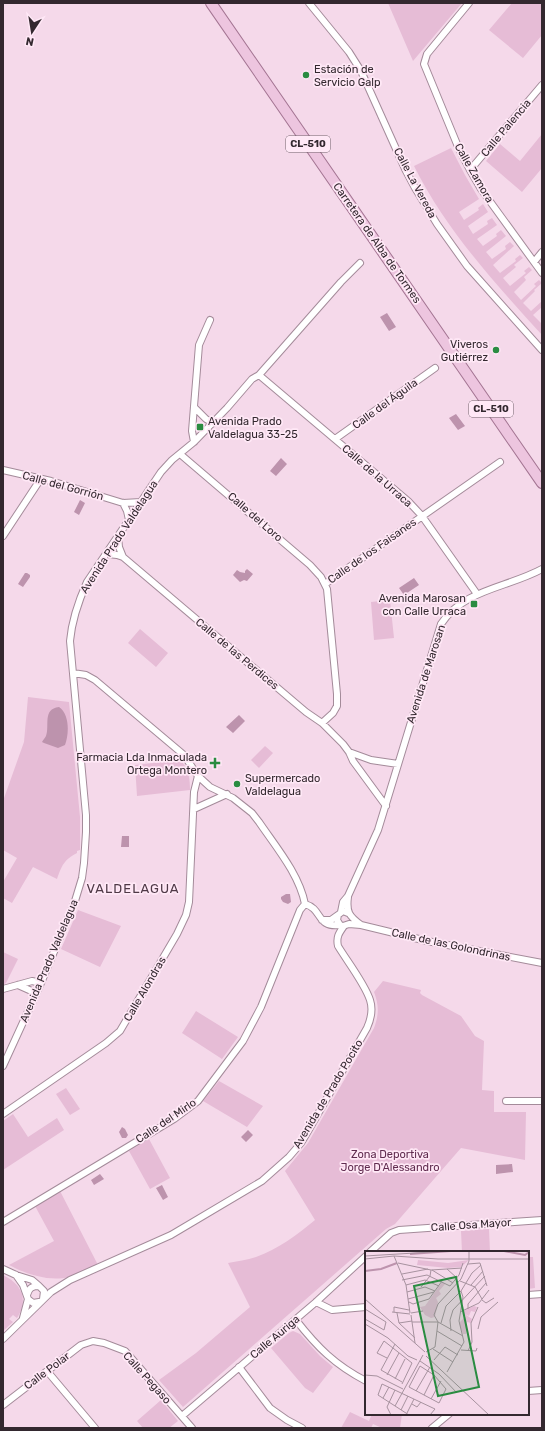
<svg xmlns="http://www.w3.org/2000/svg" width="545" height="1431" font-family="Rubik,sans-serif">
	<rect width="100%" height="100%" fill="#f5d9ea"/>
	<path fill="#e6bcd6" d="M388 3H462L413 61Z
		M512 3H542V35L523 58 489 30Z
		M542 134V168L522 192 486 161 500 144 520 161Z
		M451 148 465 175 479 199 459 212 464 220 479 210 478 208 483 204 488 212 468 226 473 234 488 224 487 221 492 218 497 225 477 239 483 246 497 236 496 234 501 230 506 236 486 252 492 259 506 249 505 246 510 242 514 246 493 265 500 273 516 261 515 259 520 255 523 258 514 265 516 267 503 278 510 286 526 273 524 271 529 267 532 270 524 277 526 280 514 292 521 300 536 286 534 284 539 280 542 283 534 290 535 291 523 303 531 311 542 301V307L533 315 541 323H542V335C494 282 446 230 414 166Z
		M390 600 394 638 374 640 371 602Z
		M140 629 168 653 156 667 128 643Z
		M28 697 69 702 80 817V850L77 851V853C64 860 62 865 57 879L33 867 12 903 3 898V882L17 858 3 850V801L24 742Z
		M265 746 273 753 259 768 251 760Z
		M180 760C189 768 190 779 190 790L137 796 135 765Z
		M78 910 121 926 100 967 61 949Z
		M3 952 18 959 6 983 3 985Z
		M383 981 421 990 420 993 422 995 461 1016 475 1036 484 1041 482 1090 494 1091V1112H526L525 1160 461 1148 395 1224 386 1229 183 1407 159 1380 196 1353 250 1307 228 1263C237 1261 247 1260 256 1257 278 1249 297 1235 315 1220L285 1171 308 1143 374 1028C379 1015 379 1005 374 992Z
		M196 1011 238 1037 222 1059 182 1033Z
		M219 1081 263 1106 247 1127 203 1101Z
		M66 1088 80 1109 70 1115 56 1094Z
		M13 1114 28 1137 57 1118 64 1130 3 1170V1121Z
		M149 1139 170 1178 150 1189 129 1151Z
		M60 1191 98 1265C88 1269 79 1274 69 1277 49 1282 26 1274 9 1265L54 1241 35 1206Z
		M489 1229 490 1252H462L461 1231Z
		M528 1257H533L535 1288 528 1289Z
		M3 1275C22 1284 29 1300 17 1318L13 1315 9 1319 13 1322 3 1331Z
		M293 1331 300 1334 320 1356 333 1367 313 1393 305 1388 271 1348 289 1333Z
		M161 1400 178 1421 169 1428H143L137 1421Z
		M350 1412 369 1421 372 1414H402L400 1428H382L373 1424 371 1428H341Z"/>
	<path fill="#bd93ad" d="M387 313 396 327 389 331 380 317Z
		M456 414 465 426 458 430 449 418Z
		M281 458 287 464 276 476 270 471Z
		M80 500 85 503 79 515 74 512Z
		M247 569 253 574 247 581 244 580 240 582 233 575 237 570 240 572 245 573V571Z
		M25 573H27L30 575V577L23 587 18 584Z
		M414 578 419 585 404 595 399 588Z
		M59 707C70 714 69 735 65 745L58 748 44 743 42 742C43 740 45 738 46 736 50 726 42 709 59 707Z
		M239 715 245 721 233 733 226 727Z
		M122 836H129V847H121Z
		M286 894H290L291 902 288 904 283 902 281 899V897Z
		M122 1127 125 1129 128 1135 126 1138H122L119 1132Z
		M248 1130 253 1135 246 1142 241 1137Z
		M512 1164 513 1172 496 1174V1165Z
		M100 1174 104 1179 94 1185 91 1180Z
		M162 1185 168 1197 163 1200 156 1188Z"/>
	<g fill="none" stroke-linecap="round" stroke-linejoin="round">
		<g stroke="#a48b9a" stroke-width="8">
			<path id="street" d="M309 3 349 52 361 71 406 171 415 188 437 224 467 266 542 350
				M469 3 427 54 424 64 459 149 470 170 481 189 542 273
				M470 170 542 85
				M534 262 542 252
				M259 375 408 501 422 516 477 594
				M194 407 206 419 213 423
				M335 439 435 368
				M194 442 192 431 199 345 210 320
				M180 454 310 565 321 577 327 589 337 694V706L333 713 322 723
				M3 470 51 481 123 503 141 502
				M123 503 127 511 129 520
				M3 536 40 480
				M118 536 119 547 123 557
				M108 554 117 555 123 557 306 712 322 723 343 744 349 752 353 761 386 806
				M325 584 500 462
				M73 673 86 675 95 680 184 755 198 776 210 787 233 798 252 813 259 822C276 847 299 874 305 904
				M349 752 371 760 398 764
				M194 809 227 794
				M348 897C346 912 349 916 361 925
				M305 904C323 909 316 928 340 925
				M341 912 343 902 348 896 378 830 441 624C464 589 507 588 542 569
				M348 913 343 911 338 915 337 920 340 925 343 926 349 924 361 925 427 941 542 963
				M322 920H331L338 915
				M18 985 36 993
				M3 989 32 981 41 983
				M3 1066 41 983 75 901 82 878 84 863 86 832V815L70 641C72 619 78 602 87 582L161 472 172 460 194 442 227 408 252 379 259 375 341 282 360 263
				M506 1101H542
				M3 1114 106 1043 120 1031 177 934 186 915 189 902 194 792 198 776
				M3 1222 174 1119 198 1101 243 1041 261 1007 300 910 305 904
				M370 1252 391 1233 399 1230 542 1220
				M3 1269 16 1275 32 1280 39 1286
				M16 1275 23 1285 28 1299 33 1303 39 1302
				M27 1295C29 1288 32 1286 39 1286L44 1291 43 1299
				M528 1295 542 1294
				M316 1302 332 1310 366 1307
				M23 1318 28 1299
				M296 1320C317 1347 335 1365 366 1381
				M3 1339 51 1292 70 1280 171 1235 262 1181 289 1157 301 1143 307 1133 367 1028C371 1019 373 1009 370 1000 365 984 347 961 338 946 336 937 339 933 344 926
				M239 1367 270 1408 287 1420 302 1428
				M47 1371 95 1428
				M528 1391 542 1390
				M3 1405 81 1345 93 1341 104 1343 125 1351 192 1428
				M182 1416 316 1302 366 1256
				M432 1428 449 1414"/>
		</g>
		<g stroke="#a47593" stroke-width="12">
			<path id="primary" d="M211 3 542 483"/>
		</g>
		<use href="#street" stroke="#fff" stroke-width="6"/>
		<use href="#primary" stroke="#edc5df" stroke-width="10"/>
	</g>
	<g fill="#2a8c41" stroke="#ffe8f6" stroke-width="1.5">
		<circle cx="306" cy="75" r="4"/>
		<circle cx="496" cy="350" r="4"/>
		<rect x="196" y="423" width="8" height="8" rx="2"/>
		<rect x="470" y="600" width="8" height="8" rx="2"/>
		<path d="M213 757h4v4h4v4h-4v4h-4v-4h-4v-4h4z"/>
		<circle cx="237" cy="784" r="4"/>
	</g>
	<g text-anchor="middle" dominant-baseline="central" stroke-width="3.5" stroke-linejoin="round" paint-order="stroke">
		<g fill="#ffe8f6" stroke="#70626b" stroke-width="1">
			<rect x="286" y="136" width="44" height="16" rx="3"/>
			<rect x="469" y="401" width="44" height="16" rx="3"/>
		</g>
		<g font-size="10" font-weight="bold" fill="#33282f">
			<text x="308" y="144">CL-510</text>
			<text x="491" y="409">CL-510</text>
		</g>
		<g font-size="11" fill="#33282f" stroke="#ffe8f6" text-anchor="start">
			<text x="314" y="69">Estación de<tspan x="314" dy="13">Servicio Galp</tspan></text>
			<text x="488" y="344" text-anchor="end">Viveros<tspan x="488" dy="13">Gutiérrez</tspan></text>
			<text x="208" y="421">Avenida Prado<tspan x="208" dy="13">Valdelagua 33-25</tspan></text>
			<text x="466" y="598" text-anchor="end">Avenida Marosan<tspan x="466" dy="13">con Calle Urraca</tspan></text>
			<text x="207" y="757" text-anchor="end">Farmacia Lda Inmaculada<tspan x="207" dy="13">Ortega Montero</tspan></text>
			<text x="245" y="778">Supermercado<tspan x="245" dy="13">Valdelagua</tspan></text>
		</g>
		<g font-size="11" fill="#33282f" stroke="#ffe8f6">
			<text transform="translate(506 128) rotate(-50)">Calle Palencia</text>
			<text transform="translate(474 173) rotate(60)">Calle Zamora</text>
			<text transform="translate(415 183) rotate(62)">Calle La Vereda</text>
			<text transform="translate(377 243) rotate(55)">Carretera de Alba de Tormes</text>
			<text transform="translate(385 404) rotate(-36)">Calle del Águila</text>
			<text transform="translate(377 476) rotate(41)">Calle de la Urraca</text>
			<text transform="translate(63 486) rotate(15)">Calle del Gorrión</text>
			<text transform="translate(255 517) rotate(41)">Calle del Loro</text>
			<text transform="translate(119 537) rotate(-57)">Avenida Prado Valdelagua</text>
			<text transform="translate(372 551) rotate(-35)">Calle de los Faisanes</text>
			<text transform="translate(237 654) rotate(40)">Calle de las Perdices</text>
			<text transform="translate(426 674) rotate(-72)">Avenida de Marosan</text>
			<text transform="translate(451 945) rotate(12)">Calle de las Golondrinas</text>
			<text transform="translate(49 961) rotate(-67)">Avenida Prado Valdelagua</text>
			<text transform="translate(145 989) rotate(-60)">Calle Alondras</text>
			<text transform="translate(328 1094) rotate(-59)">Avenida de Prado Pocito</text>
			<text transform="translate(166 1121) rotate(-34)">Calle del Mirlo</text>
			<text transform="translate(471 1225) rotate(-4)">Calle Osa Mayor</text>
			<text transform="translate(275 1337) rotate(-40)">Calle Auriga</text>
			<text transform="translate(47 1371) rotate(-37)">Calle Polar</text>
			<text transform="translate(147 1378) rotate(48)">Calle Pegaso</text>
		</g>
		<g font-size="11" fill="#602b4f" stroke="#ffe8f6">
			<text x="390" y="1154">Zona Deportiva<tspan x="390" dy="13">Jorge D'Alessandro</tspan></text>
		</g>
		<g font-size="13" letter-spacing="1" fill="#4f3947" stroke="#ffe8f6">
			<text x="133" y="888">VALDELAGUA</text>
		</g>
	</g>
	<g transform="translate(365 1251)">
		<rect width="164" height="164" fill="#f5d9ea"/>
		<path d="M53 9 83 12 104 9 96 16 83 17 52 14ZM77 31 80 33 74 40 76 43 71 47 73 51 70 66 66 67 60 64 55 56 60 55ZM109 55 112 56 110 61 106 60 104 65 100 63 107 68 106 72 102 71 101 83H98L94 72 101 65H99L98 60Z" fill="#e6bcd6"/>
		<path fill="none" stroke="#bd93ad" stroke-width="2" d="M139 0 160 4 164 1M45 3 86 0M0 20 16 18 32 12"/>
		<path fill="none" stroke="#a7929f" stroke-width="1" d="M0 5 83 0M29 5 41 34 45 62M0 8 29 5 73 8H164M33 12 66 19 97 17M103 13 115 12 122 35M82 18 92 27M67 19 88 32M37 23 63 18M37 29 62 24 85 35 94 24 98 12M95 30 110 36 117 48M41 34 60 29 74 35M106 34 118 20M56 36 65 25 66 19M96 40 107 22 116 14M42 41 60 36 70 40M0 48 60 101M43 48 69 41M117 49 121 52 129 47M44 51 48 53 64 48 77 30M0 58 21 71 19 79 0 68M103 58V53L121 32M27 61 45 63M29 61V56L44 59M95 61 114 52 124 39M32 62 34 72 50 87M46 62 58 60M46 64 50 92M47 71H73M73 71 69 64 73 53 96 28 104 10V0M73 71 98 85M34 72 47 70M76 72 81 55 96 40M0 73 23 87 43 105 52 109M113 78 116 66 133 51M72 80 97 95M86 80 85 69 88 59 120 25M30 93 16 119 37 131M80 96 93 104M68 98 88 111M96 99 111 100 112 97M103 100 107 91 106 72 113 56M61 101 70 96 73 71M61 105 124 164M22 107 12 102 19 90 47 112 37 133M69 109 80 96M55 110 74 123 92 142M55 115 69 124 81 138 74 152 44 136ZM82 121 99 91 94 70 98 46 96 40M0 124 12 125 38 138M22 124 34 102M30 128 40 108M51 140 65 116M59 144 69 124M18 147 24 136M66 148 76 130M47 153 52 156 56 151M30 155 58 104M36 159 43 145M42 162 49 148M26 164 22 156 30 139M44 164 13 144 17 133 70 158 65 164"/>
		<path fill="#2a8c41" fill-opacity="0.15" stroke="#2a8c41" stroke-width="2" d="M91 26 114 136 73 145 49 35Z"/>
		<rect width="164" height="164" fill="none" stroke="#33282f" stroke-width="2"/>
	</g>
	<rect width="545" height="1431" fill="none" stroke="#33282f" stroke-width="8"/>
	<g transform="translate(32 32) rotate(192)" stroke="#ffe8f6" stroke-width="3" paint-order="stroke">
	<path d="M0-3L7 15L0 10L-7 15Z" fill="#33282f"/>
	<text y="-6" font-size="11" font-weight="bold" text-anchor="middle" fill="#33282f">N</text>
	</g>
</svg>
